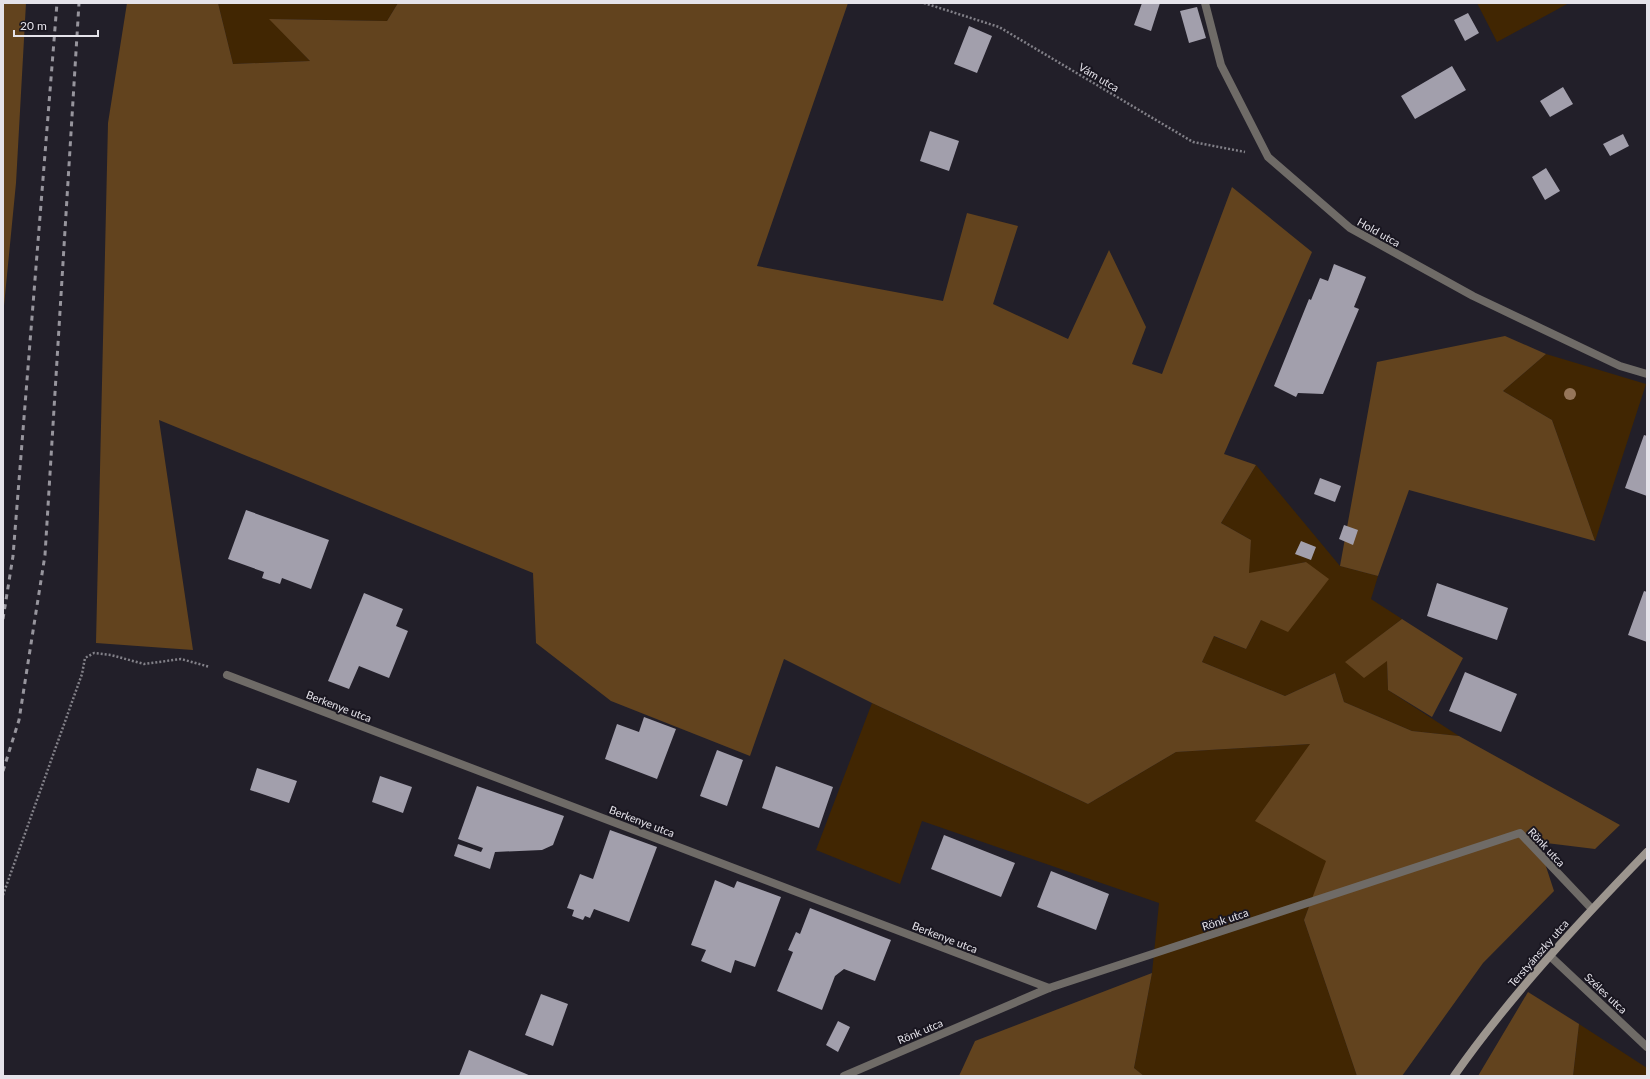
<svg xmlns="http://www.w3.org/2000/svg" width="1650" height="1079" font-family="Lato,sans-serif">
	<rect width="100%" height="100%" fill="#221f29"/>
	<path fill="#412602" d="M218 3H398L387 21 270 19 310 61 233 64Z
		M1477 3H1569L1497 42Z
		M1546 354 1646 384 1595 541 1552 420 1503 391Z
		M1256 465 1340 566 1378 576 1371 599 1402 619 1346 662 1387 660 1388 690 1459 736 1412 731 1344 702 1335 673 1285 696 1202 662 1213 636 1246 649 1261 620 1306 562 1248 574 1251 540 1221 523Z
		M872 703 1088 804 1176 752 1310 744 1327 861 1304 920 1357 1076H1144L1134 1068 1152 973 1159 903 922 821 900 884 816 850Z
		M1579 1024 1647 1068V1076H1573Z"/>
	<path fill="#62431e" d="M3 3H26L16 183 3 316Z
		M127 3H218L233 64 310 61 269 19 387 21 398 3H848L757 266 943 301 967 213 1018 226 993 304 1068 339 1109 250 1146 327 1132 364 1162 374 1232 187 1312 252 1224 454 1256 465 1221 523 1251 540 1249 573 1306 562 1329 579 1288 632 1261 620 1246 649 1214 636 1202 662 1285 696 1335 673 1344 702 1412 731 1459 736 1620 825 1595 849 1538 842 1554 891 1483 963 1402 1076H1357L1304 920 1326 861 1255 821 1310 744 1176 752 1088 804 872 703 784 659 750 756 611 701 536 643 533 573 159 420 193 650 96 643 108 123Z
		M1505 336 1546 354 1503 391 1552 420 1595 541 1409 490 1378 576 1340 566 1377 362Z
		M1402 619 1463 658 1432 717 1388 690 1387 661 1364 678 1345 662Z
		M1152 973 1134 1068 1144 1076H959L975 1041Z
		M1528 992 1579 1024 1573 1076H1478Z"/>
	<path fill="#a29fac" d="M1142 3H1160L1151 31 1134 25Z
		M1197 7 1206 38 1189 43 1180 11Z
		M1468 13 1479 33 1465 41 1454 20Z
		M969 26 992 36 977 73 954 64Z
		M1452 66 1466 90 1415 119 1401 96Z
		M1563 87 1573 104 1550 117 1540 101Z
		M930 131 959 141 949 171 920 161Z
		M1623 134 1629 146 1610 156 1603 144Z
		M1546 168 1560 191 1545 200 1532 177Z
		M1334 264 1366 277 1354 307 1359 309 1323 394 1298 393 1296 397 1274 386 1309 299 1311 300 1320 278 1328 281Z
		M1644 435 1647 436V496L1625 488Z
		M1320 478 1341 486 1335 502 1314 494Z
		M246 510 329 540 311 589 282 578 280 584 262 578 264 572 228 559Z
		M1344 525 1358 530 1353 545 1339 539Z
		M1301 541 1316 547 1311 560 1295 554Z
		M1437 583 1508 608 1497 640 1427 616Z
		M1644 591 1647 592V642L1628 635Z
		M364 593 403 609 396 626 408 631 389 678 359 666 349 689 328 681Z
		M1465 672 1517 694 1501 732 1449 711Z
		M644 717 676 729 657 779 605 759 617 724 639 732Z
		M717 750 743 760 727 806 700 796Z
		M776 766 833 787 819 828 762 808Z
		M257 768 297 781 289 803 250 790Z
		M380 776 412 787 403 813 372 802Z
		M477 786 564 816 553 845 542 850 495 852 490 869 454 856 458 844 481 852 483 848 458 839Z
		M610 830 657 847 629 922 594 909 590 918 585 916 583 920 572 916 574 910 567 908 580 874 593 879Z
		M944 835 1015 863 1001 897 931 869Z
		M1051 871 1109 894 1096 930 1037 907Z
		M715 880 734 888 737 881 781 897 755 967 735 960 731 973 701 961 706 950 691 945Z
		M810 908 891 940 875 981 844 969 835 976 822 1010 777 991 793 952 788 950 796 932 800 934Z
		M541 994 568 1004 553 1046 525 1035Z
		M838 1021 850 1027 838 1052 826 1045Z
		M469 1050 531 1076H459Z"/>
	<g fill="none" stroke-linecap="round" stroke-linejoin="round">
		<path stroke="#828088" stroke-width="2.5" stroke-dasharray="2 2" stroke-linecap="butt" d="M924 3 999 27 1193 142 1245 152
			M3 895 82 674 85 658 94 653 111 655 144 664 181 659 210 667"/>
		<path stroke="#6f6b67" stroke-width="8" d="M1205 3 1221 65 1268 157 1350 228 1473 296 1620 366 1647 374
			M227 675 1049 988
			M1550 956 1647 1047
			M844 1076 1049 988 1520 833 1592 909"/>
		<path stroke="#9c958e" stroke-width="8" d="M1454 1076C1511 995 1578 923 1647 852"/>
		<path stroke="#97959d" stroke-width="3" stroke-dasharray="5 5" stroke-linecap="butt" d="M3 619 13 556 57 3
			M3 771 19 720 45 555 79 3"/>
	</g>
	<circle fill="#96765a" cx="1570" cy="394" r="6"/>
	<g text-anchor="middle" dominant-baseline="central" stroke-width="4" stroke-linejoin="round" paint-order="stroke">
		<g font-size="11" fill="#e5e3ea" stroke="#191620">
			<text transform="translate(1099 77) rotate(31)">Vám utca</text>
			<text transform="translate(1379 232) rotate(29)">Hold utca</text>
			<text transform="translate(339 706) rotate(21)">Berkenye utca</text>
			<text transform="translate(642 821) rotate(21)">Berkenye utca</text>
			<text transform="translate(1547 847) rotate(47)">Rönk utca</text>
			<text transform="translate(1225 919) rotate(-18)">Rönk utca</text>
			<text transform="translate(945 937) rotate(21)">Berkenye utca</text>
			<text transform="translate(1538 953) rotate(-49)">Terstyánszky utca</text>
			<text transform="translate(1606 993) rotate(43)">Széles utca</text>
			<text transform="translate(920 1031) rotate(-23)">Rönk utca</text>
		</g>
	</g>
	<rect width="1650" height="1079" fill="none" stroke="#e5e3ea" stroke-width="8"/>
	<path d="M14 30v6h84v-6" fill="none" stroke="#e5e3ea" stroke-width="2"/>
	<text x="20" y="30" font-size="12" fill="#e5e3ea" stroke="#191620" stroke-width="3" paint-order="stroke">20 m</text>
</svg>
